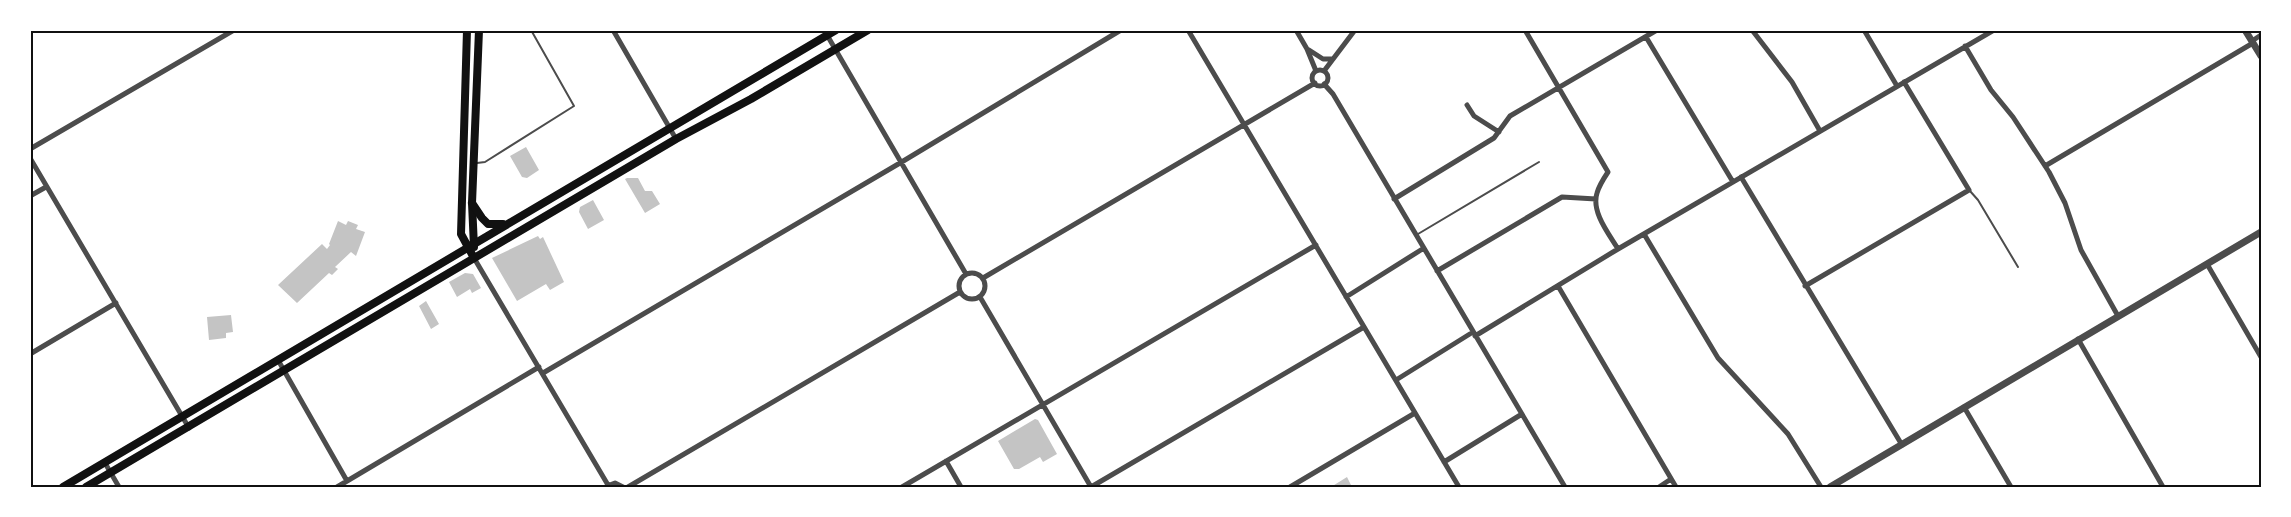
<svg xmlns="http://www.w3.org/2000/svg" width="2291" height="517" font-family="'PT Sans Narrow',sans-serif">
	<rect width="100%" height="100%" fill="#fff"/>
	<path fill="#c4c4c4" d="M526 147 539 170 527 178 522 177 510 156Z
		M627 178H638L645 191H652L660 204 645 213 625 179Z
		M593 200 604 220 588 229 579 212 580 207Z
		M338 221 346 225 348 221 358 225 356 229 365 232 356 256 351 252 335 267 338 269 332 275 329 273 297 303 278 285 322 244 327 249 330 245 329 244Z
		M538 236 540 239 543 237 564 282 550 290 546 284 517 301 492 258Z
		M465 273 473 274 481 288 472 293 470 289 457 297 449 282Z
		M426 301 439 324 431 329 419 306Z
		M231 315 233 332 226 333V338L209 340 207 317Z
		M1035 419 1038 420 1057 454 1043 462 1040 457 1019 469H1014L998 441Z
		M1347 477 1352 487H1331Z"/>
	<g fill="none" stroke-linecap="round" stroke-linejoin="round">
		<path stroke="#4c4c4c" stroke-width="2" d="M477 163 485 162 574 106 531 30
			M1970 191 1978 200 2018 267
			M1418 234 1539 162"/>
		<path stroke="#4c4c4c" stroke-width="5" d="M613 30 676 139
			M1188 30 1459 487
			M1296 30 1307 49 1316 71
			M1525 30 1608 172C1604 178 1599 186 1597 193 1591 212 1609 234 1618 249
			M1752 30 1792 82 1820 131
			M1864 30 1897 86
			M827 35 966 274
			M1646 37 1733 182
			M2252 41 2261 35
			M1965 46 1991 90 2013 117 2049 172 2065 203 2081 250 2118 316
			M1309 50 1323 59H1333
			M1312 78a8 8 0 1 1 16 0a8 8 0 1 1-16 0Z
			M1324 71 1355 30
			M1324 84 1333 94 1565 487
			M1467 105 1474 116 1499 132
			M30 149 234 30
			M30 158 189 428
			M2045 166 2253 43
			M1741 177 1902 445
			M30 196 46 187
			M1394 199 1494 138 1510 116 1657 30
			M1644 234 1718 358 1788 434 1821 487
			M474 258 608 485
			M2207 264 2261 357
			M1437 271 1562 197 1596 199
			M959 286a13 13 0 1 1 26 0a13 13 0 1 1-26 0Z
			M983 278 1315 83
			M1558 286 1676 487
			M1805 286 1969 190 1904 82
			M980 297 1091 487
			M1346 297 1424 248
			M1475 336 1618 249 1994 30
			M2078 339 2163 487
			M30 354 116 303
			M278 360 347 481
			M543 373 900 163 1121 30
			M1396 380 1473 332
			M1964 407 2011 487
			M946 461 961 487
			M1444 462 1522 414
			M105 463 119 487
			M607 486 615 483 623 487
			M337 487 539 367
			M628 487 960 292
			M902 487 1316 245
			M1091 487 1364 327
			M1290 487 1415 413
			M1659 487 1671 479"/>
		<path stroke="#4c4c4c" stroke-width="7" d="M2245 30 2261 56
			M1830 487 2261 232"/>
		<path stroke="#111" stroke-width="8" d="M467 30 461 234 474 258
			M474 247 472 203 479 30"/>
		<path stroke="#111" stroke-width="8" d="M472 203 482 218 488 224H503
			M63 487 836 30
			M86 487 676 139 751 99 868 30"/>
	</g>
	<rect width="2291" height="517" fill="none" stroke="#ffffff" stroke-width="63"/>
	<rect x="32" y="32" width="2228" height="454" fill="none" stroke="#111" stroke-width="2"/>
</svg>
